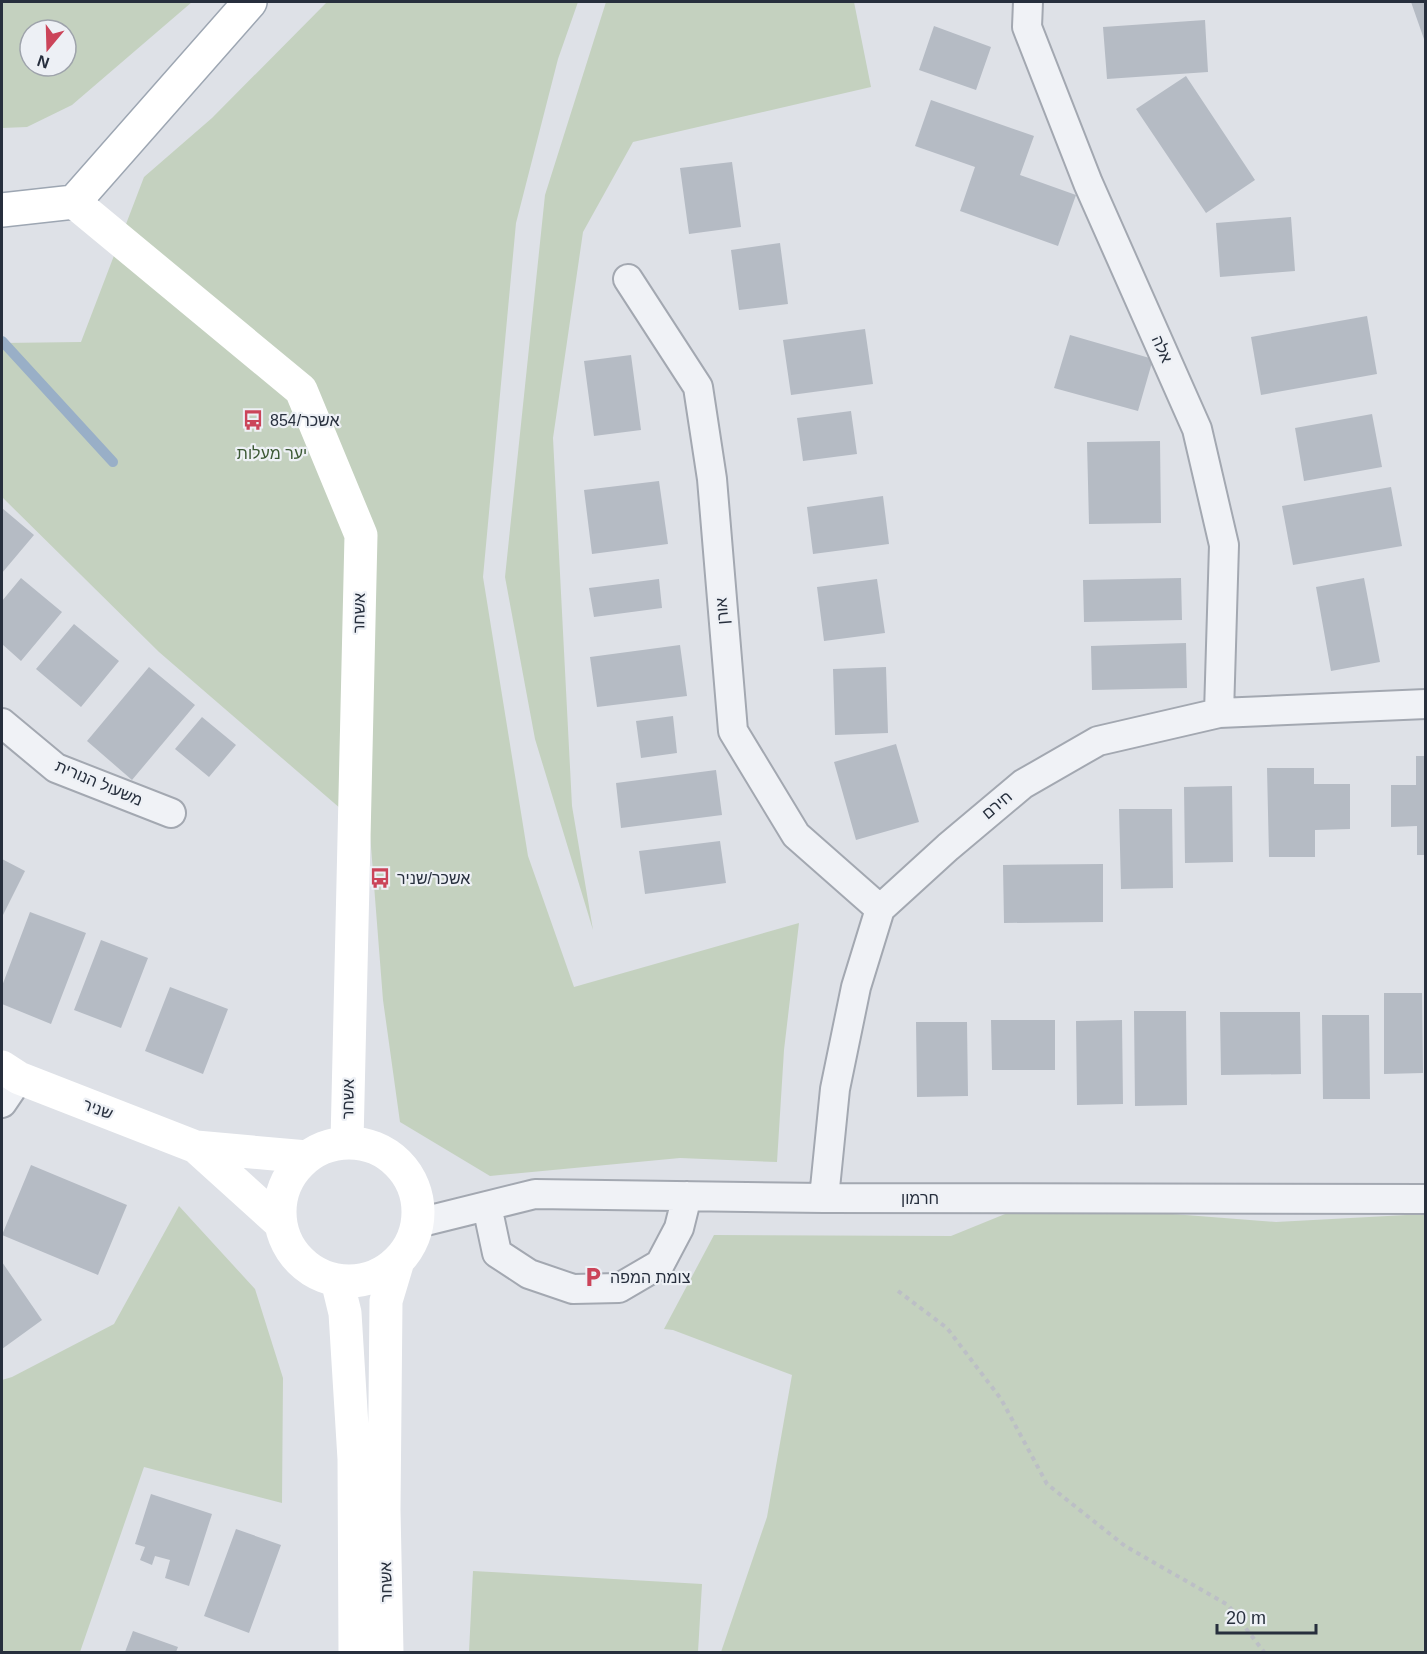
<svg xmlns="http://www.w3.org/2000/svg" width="1427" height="1654" font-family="Arial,'Noto Sans Hebrew',sans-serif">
	<rect width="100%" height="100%" fill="#dee1e7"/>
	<path fill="#c4d1bf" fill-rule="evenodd" d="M2 2H192L72 105 27 127 2 128ZM30 30H66V66H30Z
		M327 2H578L558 59 516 223 483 577 528 856 574 987 799 923 784 1050 777 1162 680 1158 490 1176 400 1122 383 1000 370 834 159 652 2 497V343L81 342 144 177 212 118Z
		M606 2H854L871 87 633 142 583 232 553 438 572 806 593 930 535 739 505 577 545 195Z
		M1032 1203 1276 1222 1425 1214V1652H721L767 1517 792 1375 673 1330 664 1329 714 1235 951 1236Z
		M179 1206 255 1289 283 1378 282 1503 144 1467 80 1652H2V1380L12 1377 114 1324Z
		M473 1571 702 1584 698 1652H469Z"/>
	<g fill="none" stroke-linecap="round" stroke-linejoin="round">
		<path stroke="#99afc7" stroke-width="10" d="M2 341 113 462"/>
	</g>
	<path fill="#b5bbc4" d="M1411 2H1426V42H1425Z
		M1205 20 1208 72 1107 79 1103 27Z
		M934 26 991 47 976 90 919 70Z
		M1186 76 1255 180 1206 213 1136 109Z
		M931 100 1034 136 1020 175 1076 195 1058 246 960 211 975 167 915 146Z
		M732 162 741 227 689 234 680 168Z
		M1291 217 1295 271 1220 277 1216 223Z
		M780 243 788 304 739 310 731 250Z
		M1367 316 1377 374 1261 395 1251 337Z
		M865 329 873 384 791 395 783 340Z
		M1070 335 1153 359 1138 411 1054 388Z
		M631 355 641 430 594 436 584 361Z
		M851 411 857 454 803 461 797 418Z
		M1372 414 1382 467 1304 481 1295 428Z
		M1160 441 1161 523 1089 524 1087 442Z
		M659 481 668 544 592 554 584 490Z
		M1391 487 1402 546 1293 565 1282 506Z
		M883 496 889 544 813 554 807 507Z
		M2 508 34 535 2 573Z
		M21 578 62 612 21 661 2 644V601Z
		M1181 578 1182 620 1084 622 1083 580Z
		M1364 578 1380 662 1331 671 1316 587Z
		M659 579 662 608 594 617 589 588Z
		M877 579 885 633 824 641 817 587Z
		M74 624 119 661 81 707 36 669Z
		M1186 643 1187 688 1092 690 1091 646Z
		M680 645 687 696 597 707 590 657Z
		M149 667 195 705 132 780 87 741Z
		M886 667 888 733 835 735 833 669Z
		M673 716 677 753 641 758 636 721Z
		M202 717 236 745 209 777 175 749Z
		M896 744 919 822 856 840 834 762Z
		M1416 756H1426V855H1417V826L1391 827V785H1416Z
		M1267 768H1314V784H1350V829L1315 830V857H1269Z
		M716 770 722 815 621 828 616 783Z
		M1232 786 1233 862 1185 863 1184 787Z
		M1119 809H1172L1173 888 1121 889Z
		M720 841 726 883 645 894 639 851Z
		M2 859 25 871 2 917Z
		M1103 864V922L1004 923 1003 865Z
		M30 912 86 933 51 1024 2 1004V986Z
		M101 940 148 958 121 1028 74 1010Z
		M170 987 228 1009 203 1074 145 1051Z
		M1384 993H1422L1423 1073 1384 1074Z
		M1134 1011H1186L1187 1105 1135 1106Z
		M1220 1012H1300L1301 1074 1221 1075Z
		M1322 1015H1369L1370 1099H1323Z
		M991 1020H1055V1070H992Z
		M1122 1020 1123 1104 1077 1105 1076 1021Z
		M916 1022H967L968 1096 917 1097Z
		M31 1165 127 1205 98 1275 2 1235Z
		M2 1262 42 1320 2 1349Z
		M151 1494 212 1514 189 1586 165 1578 170 1560 155 1556 152 1565 140 1560 145 1547 135 1544Z
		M236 1529 281 1545 249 1633 204 1616Z
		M133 1631 178 1647 176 1652H125Z"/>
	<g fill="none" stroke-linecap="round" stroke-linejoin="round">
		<g stroke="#a3a8b1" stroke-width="32">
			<path id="street" d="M1028 2 1027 27 1088 183 1197 429 1224 545 1219 713
				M628 279 698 387 712 479 733 731 796 835 880 909
				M2 723 56 768 171 813
				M2 1103 19 1078
				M824 1198 835 1089 856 987 880 909 948 847 1023 784 1098 741 1219 713 1426 704
				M487 1206 497 1253 529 1274 573 1289 619 1288 660 1264 679 1228 687 1196
				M418 1223 535 1194 824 1198 1426 1199"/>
		</g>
		<g stroke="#9da6b2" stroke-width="36">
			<path id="primary" d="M2 210 74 202 250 2"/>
		</g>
		<path stroke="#bcbfc6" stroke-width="4" stroke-dasharray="4.5 4.5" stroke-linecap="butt" d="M898 1291 947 1328 1001 1399 1047 1484 1125 1546 1228 1605 1264 1652"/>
		<use href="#street" stroke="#f0f2f6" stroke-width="28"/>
		<path stroke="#fff" stroke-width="33" d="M74 202 301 390 361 535 347 1142
			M2 1067 19 1078 196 1147 307 1157
			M280 1212a69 69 0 1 1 138 0a69 69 0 1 1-138 0Z
			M196 1147 280 1223
			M337 1280 345 1313 354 1459 355 1652
			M387 1652 384 1510 386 1301 398 1261"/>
		<use href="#primary" stroke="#fff" stroke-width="33"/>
	</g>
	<defs>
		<g id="bus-bare" transform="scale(1.62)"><path d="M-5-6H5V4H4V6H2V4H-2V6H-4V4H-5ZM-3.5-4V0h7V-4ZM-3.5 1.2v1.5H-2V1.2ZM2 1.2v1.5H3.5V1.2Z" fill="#cb4459" stroke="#edf0f5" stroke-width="2.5" paint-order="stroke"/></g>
		<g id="parking-bare" transform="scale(1.62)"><path d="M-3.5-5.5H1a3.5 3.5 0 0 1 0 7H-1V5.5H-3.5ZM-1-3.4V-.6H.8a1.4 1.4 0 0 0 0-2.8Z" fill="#cb4459" stroke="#edf0f5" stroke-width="2.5" paint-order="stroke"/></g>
	</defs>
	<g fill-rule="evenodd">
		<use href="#bus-bare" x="253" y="420"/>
		<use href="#bus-bare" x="380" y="878"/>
		<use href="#parking-bare" x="593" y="1277"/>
	</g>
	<g text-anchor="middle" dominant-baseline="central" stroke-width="4.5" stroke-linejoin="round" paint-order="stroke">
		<g font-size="16" fill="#272f3d" stroke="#edf0f5">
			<text transform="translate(1162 349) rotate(66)">אלה</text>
			<text transform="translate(722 611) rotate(-95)">אורן</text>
			<text transform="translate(359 613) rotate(-89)">אשחר</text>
			<text transform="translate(99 783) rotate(23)">משעול הנורית</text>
			<text transform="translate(997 805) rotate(-40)">חירם</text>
			<text transform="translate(348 1099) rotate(-89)">אשחר</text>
			<text transform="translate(98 1109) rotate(21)">שניר</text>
			<text x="920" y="1198">חרמון</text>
			<text transform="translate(386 1582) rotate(-91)">אשחר</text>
		</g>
		<g font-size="16" fill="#272f3d" stroke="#edf0f5" text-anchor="start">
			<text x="270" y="420">אשכר/854</text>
			<text x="397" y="878">אשכר/שניר</text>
			<text x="610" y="1277">צומת המפה</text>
		</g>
		<g font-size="16" fill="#3c5935" stroke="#edf0f5">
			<text x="272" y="453">יער מעלות</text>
		</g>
	</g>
	<rect width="1427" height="1654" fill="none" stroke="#272f3d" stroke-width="6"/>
	<g transform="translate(48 48) rotate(199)"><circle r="28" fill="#edf0f5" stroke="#9ea3ab" stroke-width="1.5"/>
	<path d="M0-4.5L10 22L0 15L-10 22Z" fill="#cb4459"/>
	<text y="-9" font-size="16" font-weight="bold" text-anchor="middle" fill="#272f3d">N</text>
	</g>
	<path d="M1217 1624v9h99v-9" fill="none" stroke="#272f3d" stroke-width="3"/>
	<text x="1226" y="1624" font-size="18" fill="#272f3d" stroke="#edf0f5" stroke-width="4.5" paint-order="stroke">20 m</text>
</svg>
